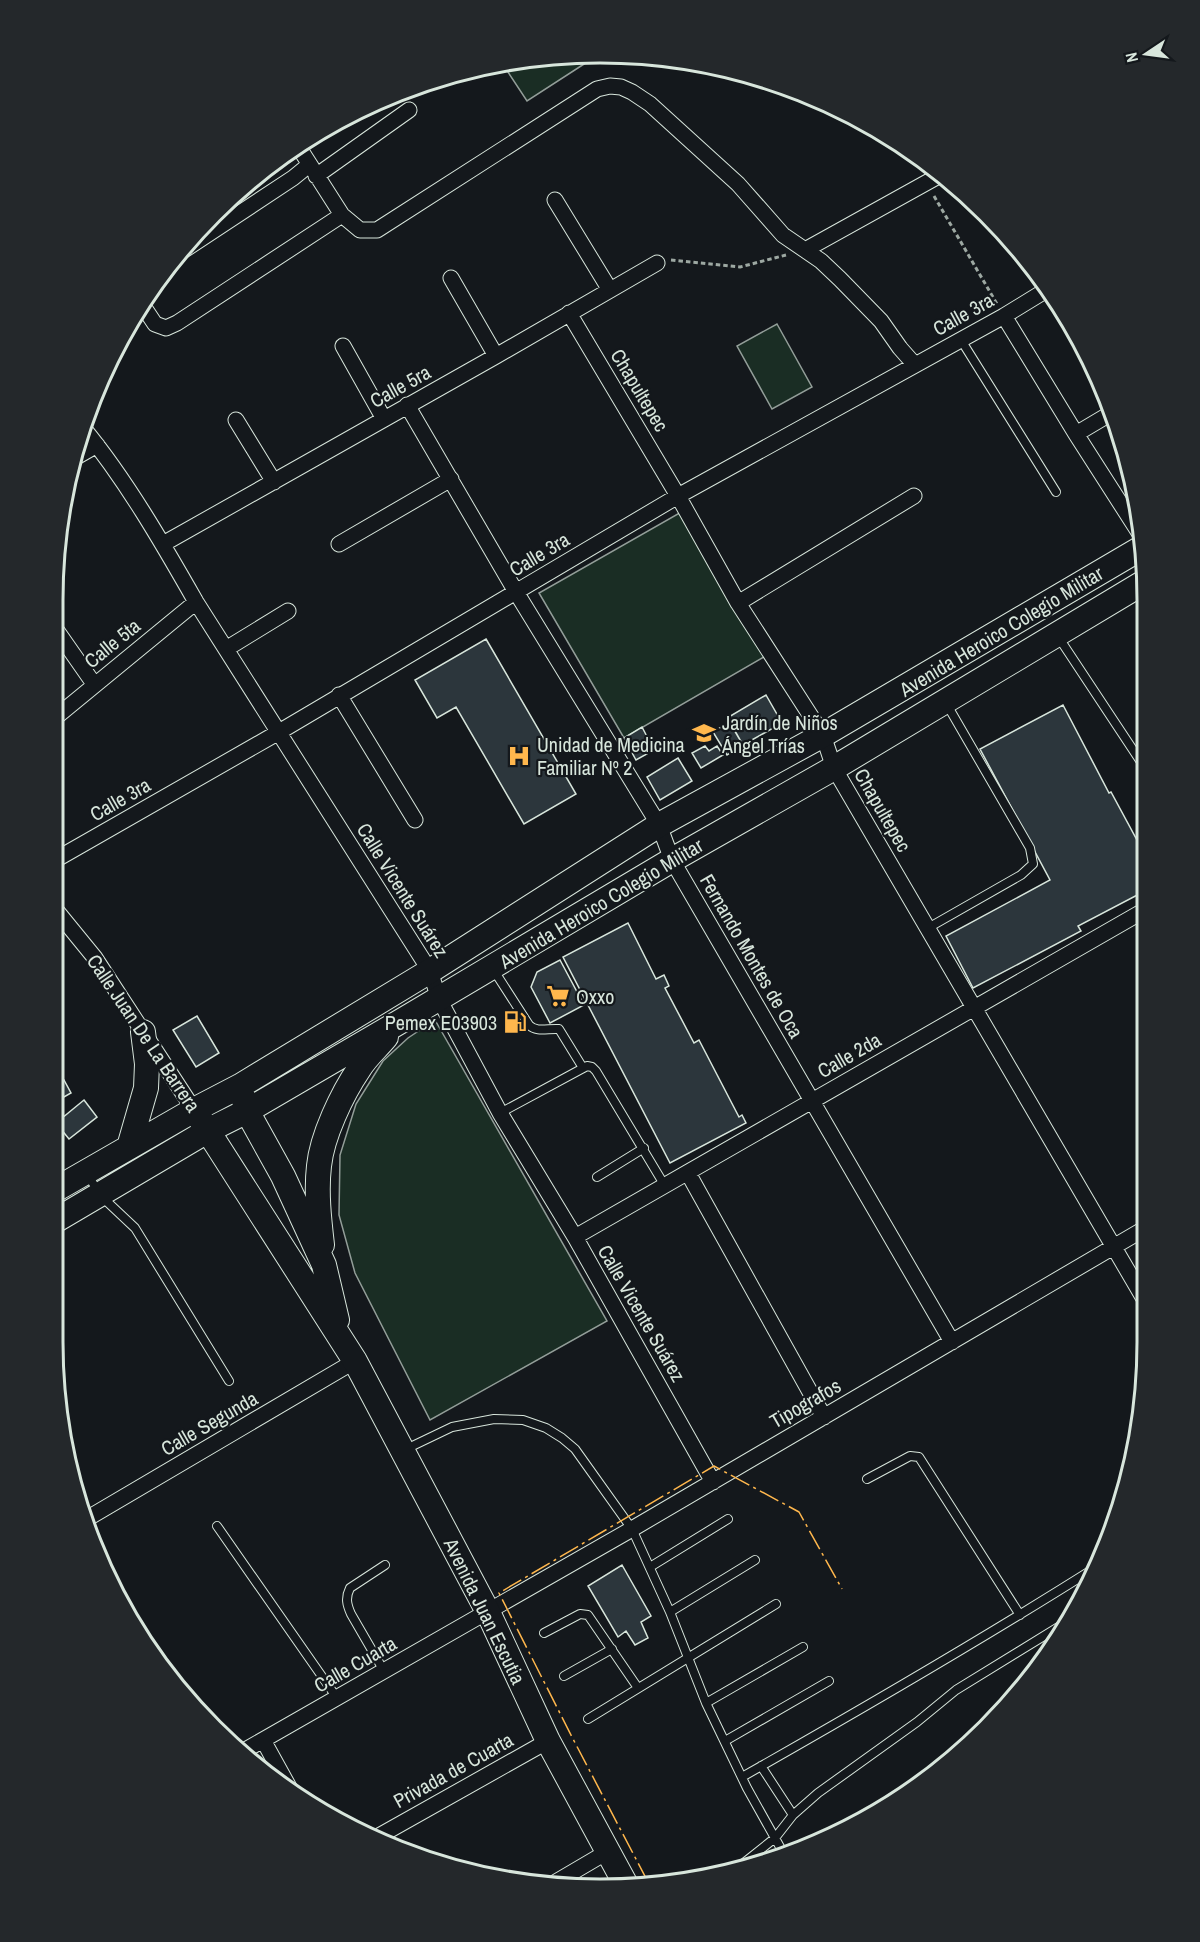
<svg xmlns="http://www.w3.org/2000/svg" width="1200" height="1942" font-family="'Archivo Narrow',sans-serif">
	<rect width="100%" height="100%" fill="#14181c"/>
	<path fill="#1a2d24" stroke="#939e99" stroke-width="1.5" d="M598 55 527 101 502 63 528 57Z
		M777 324 812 387 772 409 737 346Z
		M683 511 764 657 624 738 539 593Z
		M435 1020 607 1321 430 1420 355 1273 339 1215 340 1155 356 1104 383 1061 408 1038Z"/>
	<path fill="#2c363c" stroke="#d8e6dc" stroke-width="1.5" d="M486 639 576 794 524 824 456 707 437 718 415 680Z
		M766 695 782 723 743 745 727 718Z
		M1063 705 1109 793 1111 792 1145 855V891L1078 926 1081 931 973 988 946 936 1050 880 980 749Z
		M730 722 743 745 727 755 713 732Z
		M642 727 654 750 636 760 624 738Z
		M705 746 709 751 717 746 723 755 701 768 692 753Z
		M678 758 692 781 660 800 647 777Z
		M628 923 656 979 664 975 669 986 665 988 694 1043 699 1040 739 1117 742 1115 746 1123 670 1163 563 957Z
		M560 960 584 1005 550 1023 531 987 537 972Z
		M197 1016 219 1053 196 1067 173 1030Z
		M64 1080 71 1093 57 1101 54 1095V1086Z
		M84 1100 97 1117 69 1139 56 1123Z
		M622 1565 651 1616 641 1622 648 1638 635 1645 626 1631 618 1637 588 1586Z"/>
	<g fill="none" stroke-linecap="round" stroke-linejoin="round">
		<g stroke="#d8e6dc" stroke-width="10">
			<path id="service" d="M961 340 1056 492
				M1059 638 1145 768
				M928 928 1021 875 1033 864 1030 848 946 703
				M493 969 529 1025C537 1033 548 1028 559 1029L583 1068
				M500 1113 587 1066 592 1067 596 1071 665 1186
				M88 1175 100 1195 135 1228 229 1381
				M597 1177 644 1148
				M404 1450 452 1427 494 1419 523 1420 546 1428 562 1438 575 1449 632 1529 670 1612 706 1703 747 1788 785 1856
				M867 1479 910 1456 919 1457 1020 1615
				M217 1526 337 1698
				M650 1567 728 1519
				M670 1612 755 1560
				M544 1633 580 1614 588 1615 638 1688
				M384 1671 351 1614C347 1605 345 1598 350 1588L385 1565
				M564 1676 612 1649
				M706 1703 803 1647
				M588 1719 776 1604
				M725 1741 829 1681
				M761 1766 793 1815
				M742 1777C862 1709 981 1640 1098 1566
				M740 1866 775 1838 793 1815 818 1793 917 1722 956 1690 1065 1623"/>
		</g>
		<g stroke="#d8e6dc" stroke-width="17">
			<path id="minor" d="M298 146 342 215 360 230H377L597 89 610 86 621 87 632 92 650 104 738 184 783 235 821 261 840 279 881 321 900 348 915 365
				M316 176 409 110
				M555 200 610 290
				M805 250 942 174
				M178 254 293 178 309 165
				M451 278 496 356
				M143 306 155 324 166 328 177 323 342 215
				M569 313 678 496 738 603 823 735 834 768 1143 1297
				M1004 316 1076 434 1140 534
				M343 346 384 419
				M407 405 516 592 659 825 672 860 952 1342
				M236 420 274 482
				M84 429C126 480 163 544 196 602L430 971 439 999 500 1113 575 1237 713 1482
				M1076 434 1113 412
				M76 457 97 445
				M163 544 496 356 657 263
				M339 544 451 479
				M738 603 914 496
				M57 631 94 684
				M226 649 288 611
				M339 695 415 820
				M56 717 196 602
				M55 860 279 732 678 496 1004 316 1048 289
				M55 909 95 958 194 1110
				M688 1173 824 1417
				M575 1237 1145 910
				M83 1521 355 1361
				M263 1740 290 1789
				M242 1752 632 1529 1144 1229
				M379 1836 548 1741
				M556 1882 607 1852"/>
		</g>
		<g stroke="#d8e6dc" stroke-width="26">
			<path id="primary" d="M243 1097 247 1111 283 1176 324 1265 337 1320
				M199 1117 355 1361 488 1612 548 1741 626 1885
				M129 1147 146 1088 147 1064 143 1032
				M53 1191 194 1110 240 1086 430 971 659 825 823 735 1143 547
				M53 1222 209 1130 247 1111 396 1024 672 860 834 768 1146 581
				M322 1245C319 1219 316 1192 319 1166 322 1136 342 1094 359 1069 366 1057 377 1048 386 1037"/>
		</g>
		<path stroke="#9da8a2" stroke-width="3" stroke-dasharray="4.5 3" stroke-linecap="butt" d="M934 196 997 304
			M671 260 740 267 786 255"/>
		<use href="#service" stroke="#14181c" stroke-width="8"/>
		<use href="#minor" stroke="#14181c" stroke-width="15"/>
		<use href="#primary" stroke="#14181c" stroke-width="24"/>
		<path stroke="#ffb74d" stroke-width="1.5" stroke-dasharray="21 4.5 3 4.5" stroke-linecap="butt" d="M648 1882 572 1737 499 1593 714 1466 799 1512 842 1589"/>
	</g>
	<defs>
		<g id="school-bare" transform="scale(1.8)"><path d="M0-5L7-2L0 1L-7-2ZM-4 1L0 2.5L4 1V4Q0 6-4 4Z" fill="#ffb74d" stroke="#14181c" stroke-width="2.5" paint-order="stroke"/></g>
		<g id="hospital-bare" transform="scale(1.8)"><path d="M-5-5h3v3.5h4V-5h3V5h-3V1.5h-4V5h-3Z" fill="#ffb74d" stroke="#14181c" stroke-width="2.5" paint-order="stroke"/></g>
		<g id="supermarket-bare" transform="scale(1.8)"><path d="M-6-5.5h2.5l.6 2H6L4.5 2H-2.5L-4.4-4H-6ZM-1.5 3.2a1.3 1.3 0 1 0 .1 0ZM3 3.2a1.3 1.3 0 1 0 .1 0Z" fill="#ffb74d" stroke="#14181c" stroke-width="2.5" paint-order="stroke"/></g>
		<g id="fuel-bare" transform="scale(1.8)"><path d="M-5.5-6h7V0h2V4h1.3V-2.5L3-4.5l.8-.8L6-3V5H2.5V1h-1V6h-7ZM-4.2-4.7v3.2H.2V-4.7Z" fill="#ffb74d" stroke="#14181c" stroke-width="2.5" paint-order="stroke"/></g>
	</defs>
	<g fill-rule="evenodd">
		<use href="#school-bare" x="704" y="733"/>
		<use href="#hospital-bare" x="519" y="756"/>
		<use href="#supermarket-bare" x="558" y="996"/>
		<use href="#fuel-bare" x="515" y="1022"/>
	</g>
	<g text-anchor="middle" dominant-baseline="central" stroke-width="4.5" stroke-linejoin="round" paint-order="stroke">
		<g font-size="20" fill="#d8e6dc" stroke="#14181c">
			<text transform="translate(963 314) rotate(-29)">Calle 3ra</text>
			<text transform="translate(400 386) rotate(-29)">Calle 5ra</text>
			<text transform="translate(640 390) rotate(59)">Chapultepec</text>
			<text transform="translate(539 554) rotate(-31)">Calle 3ra</text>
			<text transform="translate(1001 631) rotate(-31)">Avenida Heroico Colegio Militar</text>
			<text transform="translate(112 643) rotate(-39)">Calle 5ta</text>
			<text transform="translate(120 799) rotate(-30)">Calle 3ra</text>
			<text transform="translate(883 810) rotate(60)">Chapultepec</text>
			<text transform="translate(403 890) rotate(58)">Calle Vicente Suárez</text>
			<text transform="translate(601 903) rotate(-31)">Avenida Heroico Colegio Militar</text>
			<text transform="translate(752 956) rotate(60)">Fernando Montes de Oca</text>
			<text transform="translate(144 1033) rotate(56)">Calle Juan De La Barrera</text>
			<text transform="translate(849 1055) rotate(-30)">Calle 2da</text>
			<text transform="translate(642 1313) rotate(60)">Calle Vicente Suárez</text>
			<text transform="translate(805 1403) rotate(-30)">Tipografos</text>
			<text transform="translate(209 1423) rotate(-30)">Calle Segunda</text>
			<text transform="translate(485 1611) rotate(64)">Avenida Juan Escutia</text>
			<text transform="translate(355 1664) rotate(-30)">Calle Cuarta</text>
			<text transform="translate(453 1770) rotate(-29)">Privada de Cuarta</text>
		</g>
		<g font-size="20" fill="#d8e6dc" stroke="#14181c" text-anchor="start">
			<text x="722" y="722">Jardín de Niños<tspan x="722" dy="23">Ángel Trías</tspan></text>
			<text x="537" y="744">Unidad de Medicina<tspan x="537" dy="23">Familiar Nº 2</tspan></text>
			<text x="576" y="996">Oxxo</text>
			<text x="497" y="1022" text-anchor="end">Pemex E03903</text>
		</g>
	</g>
	<path d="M0 0H1200V1942H0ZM600 63H600A537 537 0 0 1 1137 600V1342A537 537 0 0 1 600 1879H600A537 537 0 0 1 63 1342V600A537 537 0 0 1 600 63Z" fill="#24282b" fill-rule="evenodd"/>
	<path fill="none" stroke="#d8e6dc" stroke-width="3" d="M600 63H600A537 537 0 0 1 1137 600V1342A537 537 0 0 1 600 1879H600A537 537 0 0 1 63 1342V600A537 537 0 0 1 600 63Z"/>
	<g transform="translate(1146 54) rotate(257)" stroke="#14181c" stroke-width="4.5" paint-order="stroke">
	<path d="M0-4.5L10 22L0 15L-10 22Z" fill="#d8e6dc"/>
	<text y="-9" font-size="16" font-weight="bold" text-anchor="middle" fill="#d8e6dc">N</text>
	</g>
</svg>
